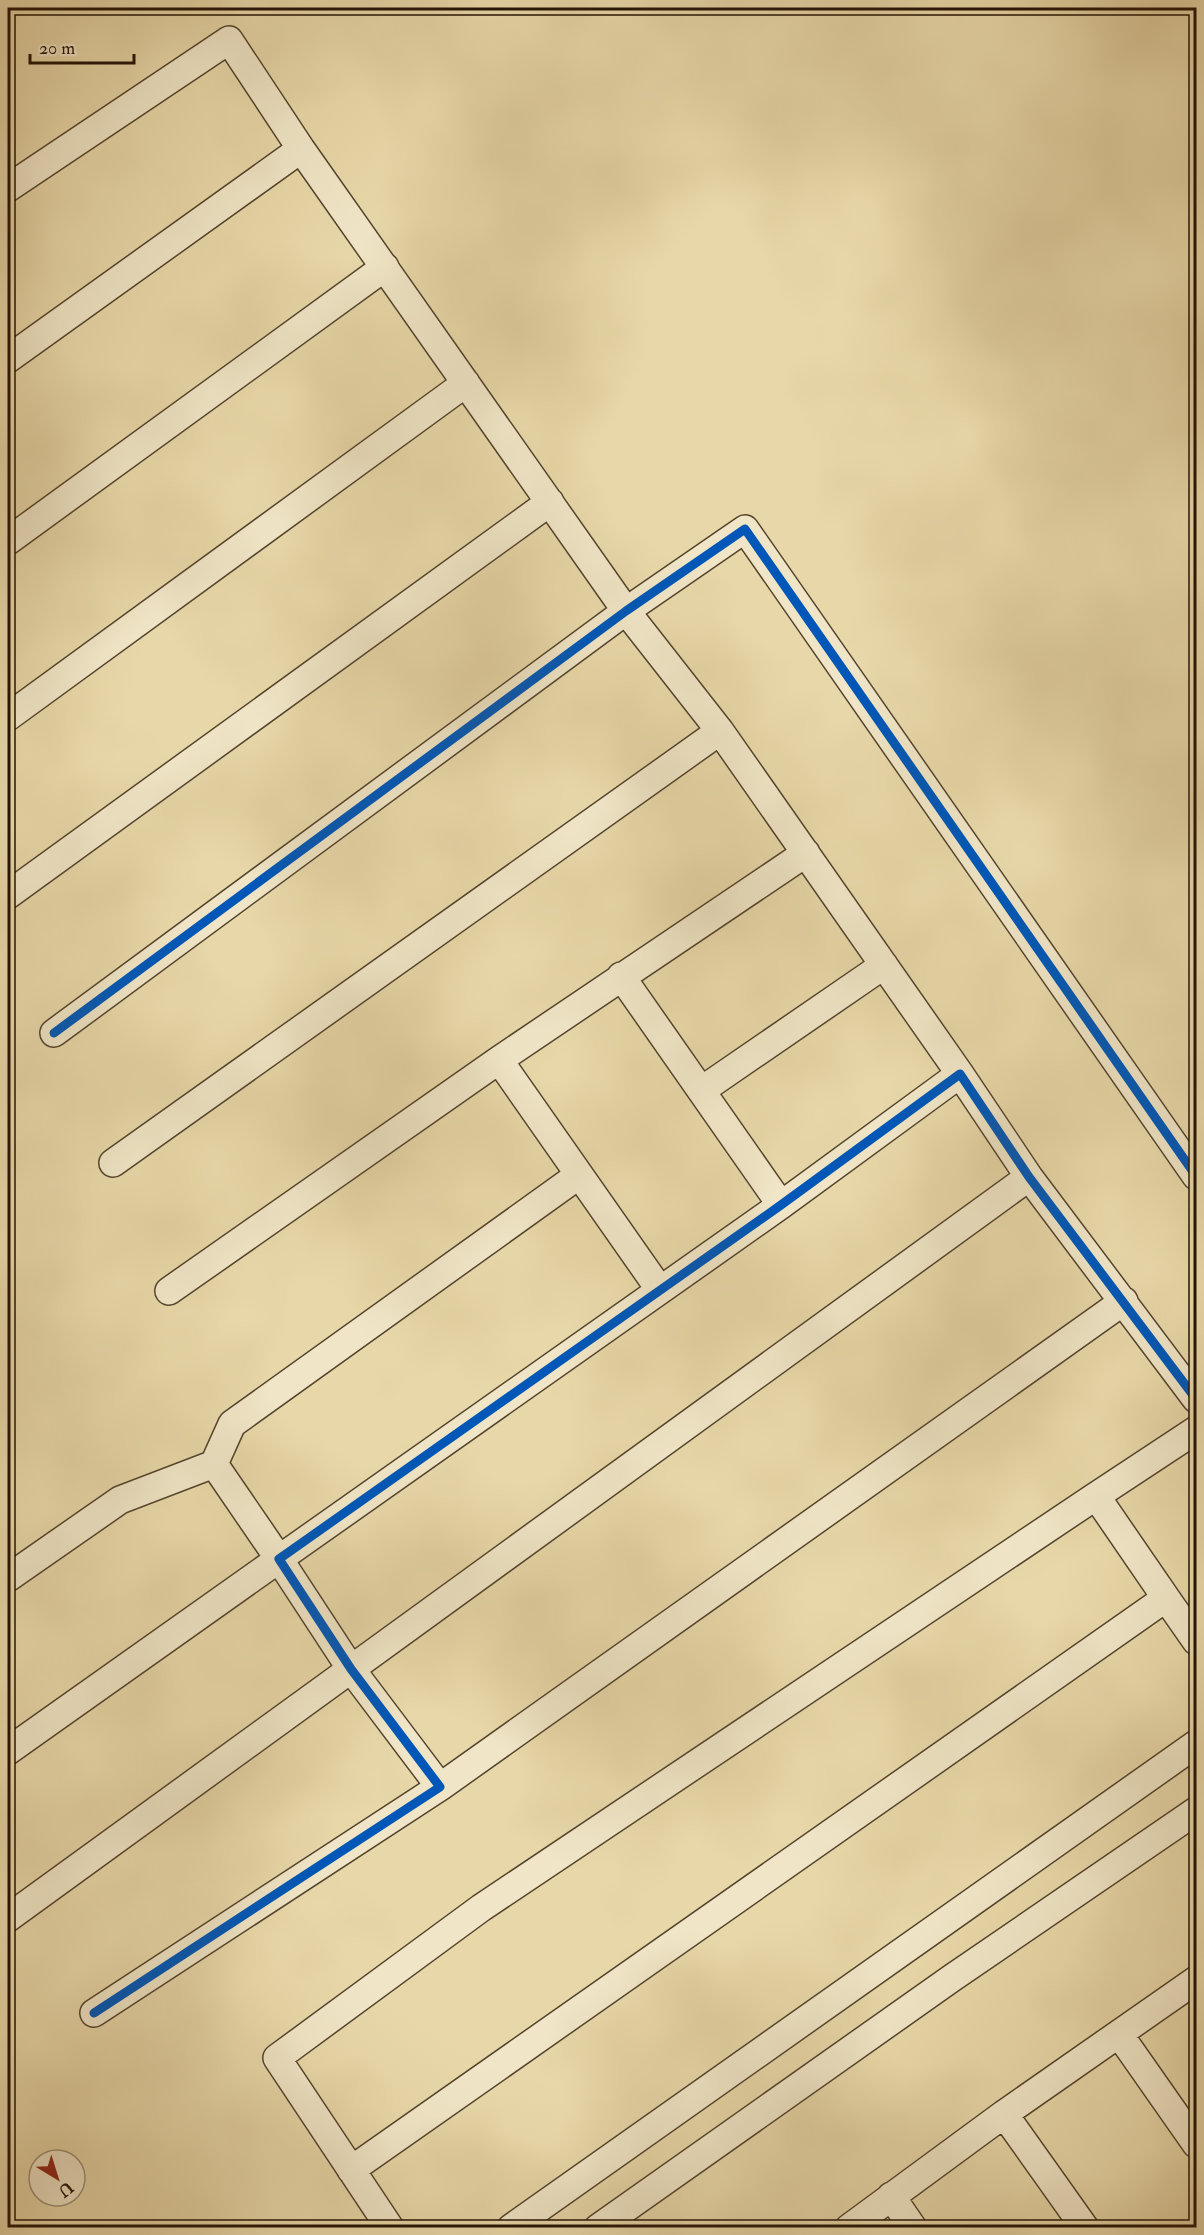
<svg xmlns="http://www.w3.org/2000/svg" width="1204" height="2235" font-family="'IM FELL Double Pica',serif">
	<rect width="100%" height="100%" fill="#e8d8a9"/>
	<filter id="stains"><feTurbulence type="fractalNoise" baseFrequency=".00333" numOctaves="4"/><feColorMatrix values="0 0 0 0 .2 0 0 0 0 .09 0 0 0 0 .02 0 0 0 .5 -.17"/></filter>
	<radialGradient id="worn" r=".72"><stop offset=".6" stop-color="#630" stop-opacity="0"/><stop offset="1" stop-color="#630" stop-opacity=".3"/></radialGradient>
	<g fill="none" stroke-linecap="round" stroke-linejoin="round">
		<g stroke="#54442e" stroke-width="30">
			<path id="minor" d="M8 188 229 40 301 149 626 611 720 731 960 1074
				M8 359 301 149
				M8 541 385 267
				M8 717 466 383
				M8 895 550 502
				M621 976 781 1205
				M54 1033 626 611 745 529 1196 1176
				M499 1060 660 1290
				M702 1090 884 965
				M113 1163 720 731
				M169 1291 499 1060 806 853
				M1096 1496 1196 1430
				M8 1578 120 1500 214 1464
				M8 1751 279 1559 214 1464 232 1424 579 1175
				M440 1787 1124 1301
				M8 1918 1029 1177
				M94 2013 440 1787 351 1669 279 1559 781 1205 960 1074 1029 1177 1196 1399
				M1119 2034 1196 2144
				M351 2170 1166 1598 1196 1641
				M891 2196 913 2228
				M390 2228 277 2058 481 1908 1096 1496 1166 1598
				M511 2228 1196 1744
				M598 2228 952 1978 1196 1811
				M849 2228 1004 2114
				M1085 2228 1004 2114 1196 1980"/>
		</g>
		<use href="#minor" stroke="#f0e6c7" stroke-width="27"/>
		<g stroke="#f0e6c7" stroke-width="13">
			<path id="cycleway" d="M54 1033 626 611 745 529 1196 1176
				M94 2013 440 1787 351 1669 279 1559 781 1205 960 1074 1029 1177 1196 1399"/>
		</g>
		<use href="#cycleway" stroke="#0057b8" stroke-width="9"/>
	</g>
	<rect width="1204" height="2235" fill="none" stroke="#e8d8a9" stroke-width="30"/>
	<rect x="9" y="9" width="1186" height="2217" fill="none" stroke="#231205" stroke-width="3"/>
	<rect x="15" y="15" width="1174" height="2205" fill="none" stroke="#231205" stroke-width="1.5"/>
	<g transform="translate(57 2178) rotate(142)"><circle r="28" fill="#f0e6c7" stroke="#9e9179" stroke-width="1.5"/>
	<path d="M0-4.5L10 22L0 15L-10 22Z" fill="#8f2418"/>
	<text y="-9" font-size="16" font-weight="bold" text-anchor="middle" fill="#231205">U</text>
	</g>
	<path d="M30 54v9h104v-9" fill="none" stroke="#231205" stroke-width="3"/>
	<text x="39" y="54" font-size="18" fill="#231205" stroke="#f0e6c7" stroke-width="4.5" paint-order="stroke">20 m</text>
	<rect width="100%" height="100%" filter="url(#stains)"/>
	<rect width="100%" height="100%" fill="url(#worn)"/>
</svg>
